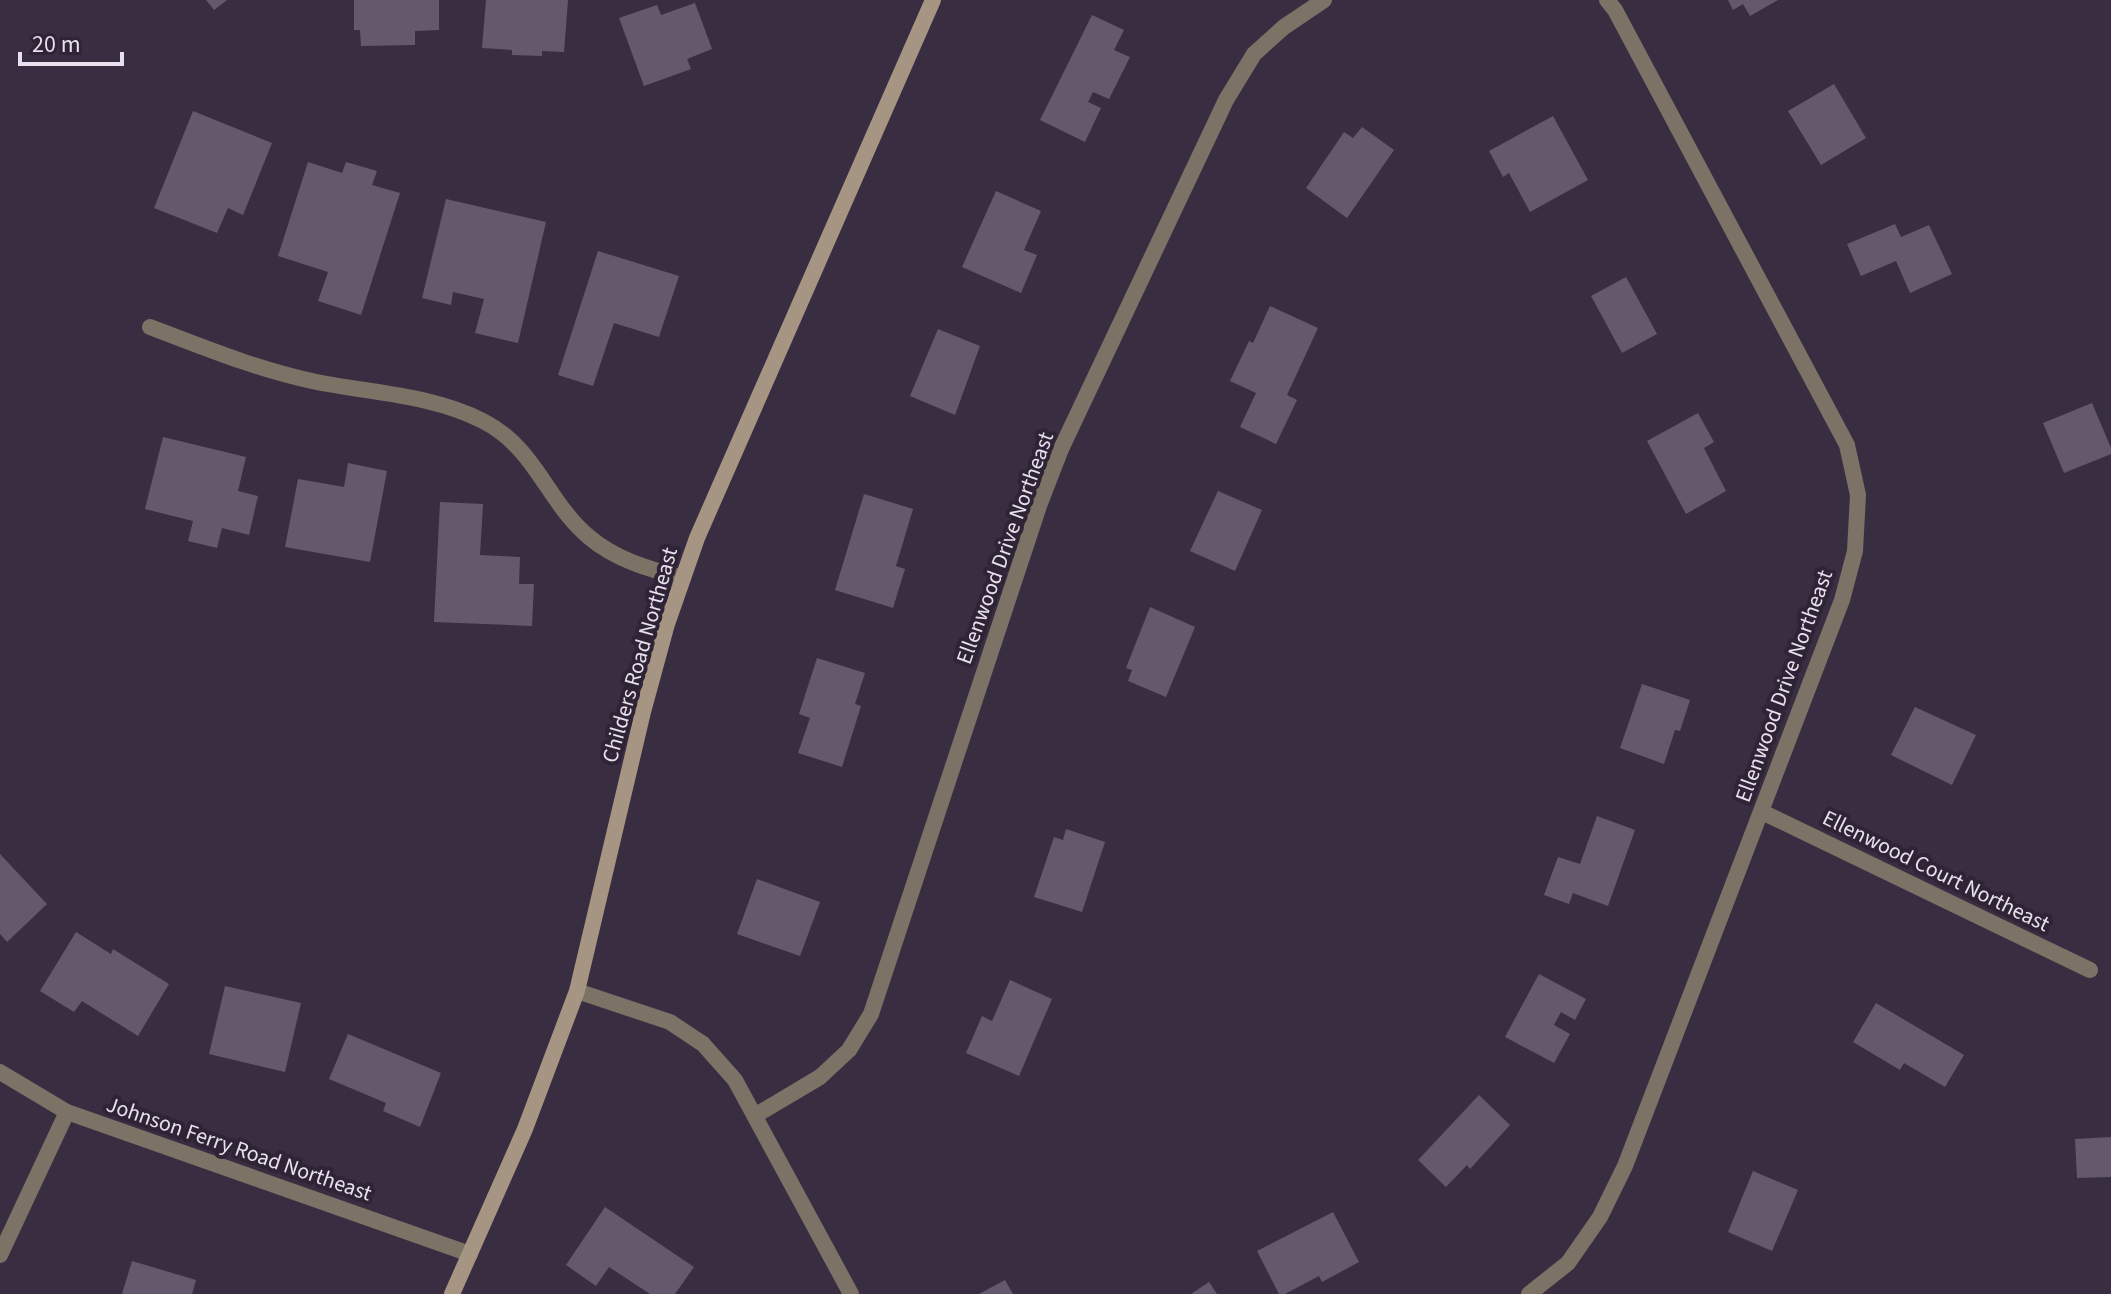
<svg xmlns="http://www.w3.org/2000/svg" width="2111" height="1294" font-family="'Source Sans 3',sans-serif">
	<rect width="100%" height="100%" fill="#392e41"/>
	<path fill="#64586d" d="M206 0H227L214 10Z
		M354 0H439V30L415 31V45L361 46 360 30H354Z
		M486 0H568L564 52 542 51V56L512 55V50L482 48Z
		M1728 0H1778L1750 16 1743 4 1733 10Z
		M695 3 712 49 687 59 691 69 644 86 619 18 657 5 661 15Z
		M1092 15 1124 30 1114 50 1130 57 1109 99 1093 92 1088 102 1101 108 1085 142 1040 120Z
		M1834 84 1866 138 1821 165 1788 111Z
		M193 111 272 143 243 215 228 208 217 233 154 208Z
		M1553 116 1588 180 1530 212 1509 173 1503 177 1489 151Z
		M1362 127 1394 150 1347 218 1306 188 1344 132 1353 138Z
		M308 162 342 173 346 162 377 171 372 185 400 193 361 315 318 301 328 272 278 256Z
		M996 191 1041 211 1024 250 1037 255 1021 293 962 267Z
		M446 199 546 222 518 343 475 333 484 299 453 292 451 305 422 298Z
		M1895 224 1901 237 1929 225 1952 274 1910 293 1896 261 1861 276 1847 244Z
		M598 251 679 276 659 337 614 323 593 386 558 375Z
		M1626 277 1657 334 1622 353 1591 296Z
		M1270 306 1318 328 1287 395 1297 400 1276 444 1240 427 1256 393 1230 381 1249 341 1253 343Z
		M938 329 980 346 955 415 910 396Z
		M2092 403 2111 448V454L2064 473 2043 423Z
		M1698 413 1714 442 1704 448 1726 491 1686 514 1647 441Z
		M163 437 246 457 238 491 258 496 249 535 222 528 217 548 188 541 193 521 145 509Z
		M348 463 387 471 370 562 285 547 298 479 344 487Z
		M1218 491 1262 510 1235 571 1190 551Z
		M864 494 913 509 896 566 905 569 893 608 835 590Z
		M440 502 483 504 480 555 520 557 519 584H534L532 626 434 622Z
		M1150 607 1195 627 1166 697 1128 681 1132 670 1126 668Z
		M817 658 865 673 855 704 861 706 842 767 798 753 810 718 799 714Z
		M1642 684 1690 700 1680 731 1675 730 1664 764 1620 748Z
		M1915 707 1976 735 1952 785 1891 755Z
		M1597 816 1635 830 1608 906 1573 893 1569 904 1544 895 1558 857 1580 864Z
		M1066 829 1105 842 1082 912 1034 897 1054 837 1063 840Z
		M0 854 47 904 7 942 0 934Z
		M757 879 820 902 800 956 737 934Z
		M76 932 111 954 113 949 169 984 138 1036 82 1001 74 1012 40 991Z
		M1539 974 1586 999 1575 1020 1561 1012 1554 1025 1570 1034 1554 1063 1505 1037Z
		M1010 980 1052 999 1019 1076 966 1053 982 1016 992 1021Z
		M225 986 301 1003 285 1072 209 1054Z
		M1876 1003 1964 1055 1945 1087 1904 1063 1900 1070 1853 1042Z
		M348 1034 441 1073 420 1127 383 1111 386 1103 329 1079Z
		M1479 1095 1510 1125 1470 1169 1467 1165 1446 1187 1418 1160Z
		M2111 1137V1177L2077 1178 2075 1139Z
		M1753 1171 1798 1190 1772 1251 1728 1232Z
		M605 1207 694 1267 675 1294H650L609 1267 596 1286 566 1265Z
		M1333 1212 1359 1262 1322 1282 1319 1276 1285 1294H1279L1257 1251Z
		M132 1261 196 1280 192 1294H122Z
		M1005 1280 1013 1294H979Z
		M1209 1282 1217 1294H1191Z"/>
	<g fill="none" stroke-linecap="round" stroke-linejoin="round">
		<path stroke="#7c7266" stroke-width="16" d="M150 327C203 347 256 369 312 381 368 393 431 394 483 421 536 448 547 502 589 537 616 560 649 569 683 578
			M1762 812 2090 970
			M577 991 670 1022 703 1044 735 1080 851 1294
			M0 1072 67 1112 470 1254
			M756 1115 820 1077 849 1050 871 1014 1040 503 1061 449 1226 100 1254 54 1284 27 1324 0
			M0 1255 67 1112
			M1529 1294 1568 1263 1600 1217 1625 1166 1842 600 1855 551 1858 495 1847 445 1615 10 1607 0"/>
		<path stroke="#a59582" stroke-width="16" d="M452 1294 525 1129 577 991 643 712 667 624 697 538 933 0"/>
	</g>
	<g text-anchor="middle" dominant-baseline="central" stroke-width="8" stroke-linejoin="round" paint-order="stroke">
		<g font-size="22" fill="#e8e0ed" stroke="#2f2436">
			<text transform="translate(1005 548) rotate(-70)">Ellenwood Drive Northeast</text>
			<text transform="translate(640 655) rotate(-74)">Childers Road Northeast</text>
			<text transform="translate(1784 686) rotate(-70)">Ellenwood Drive Northeast</text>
			<text transform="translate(1936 871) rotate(26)">Ellenwood Court Northeast</text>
			<text transform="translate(239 1149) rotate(19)">Johnson Ferry Road Northeast</text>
		</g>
	</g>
	<path d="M20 52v12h102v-12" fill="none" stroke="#e8e0ed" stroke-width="4"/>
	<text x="32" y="52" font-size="24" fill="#e8e0ed" stroke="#2f2436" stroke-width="6" paint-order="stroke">20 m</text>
</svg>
